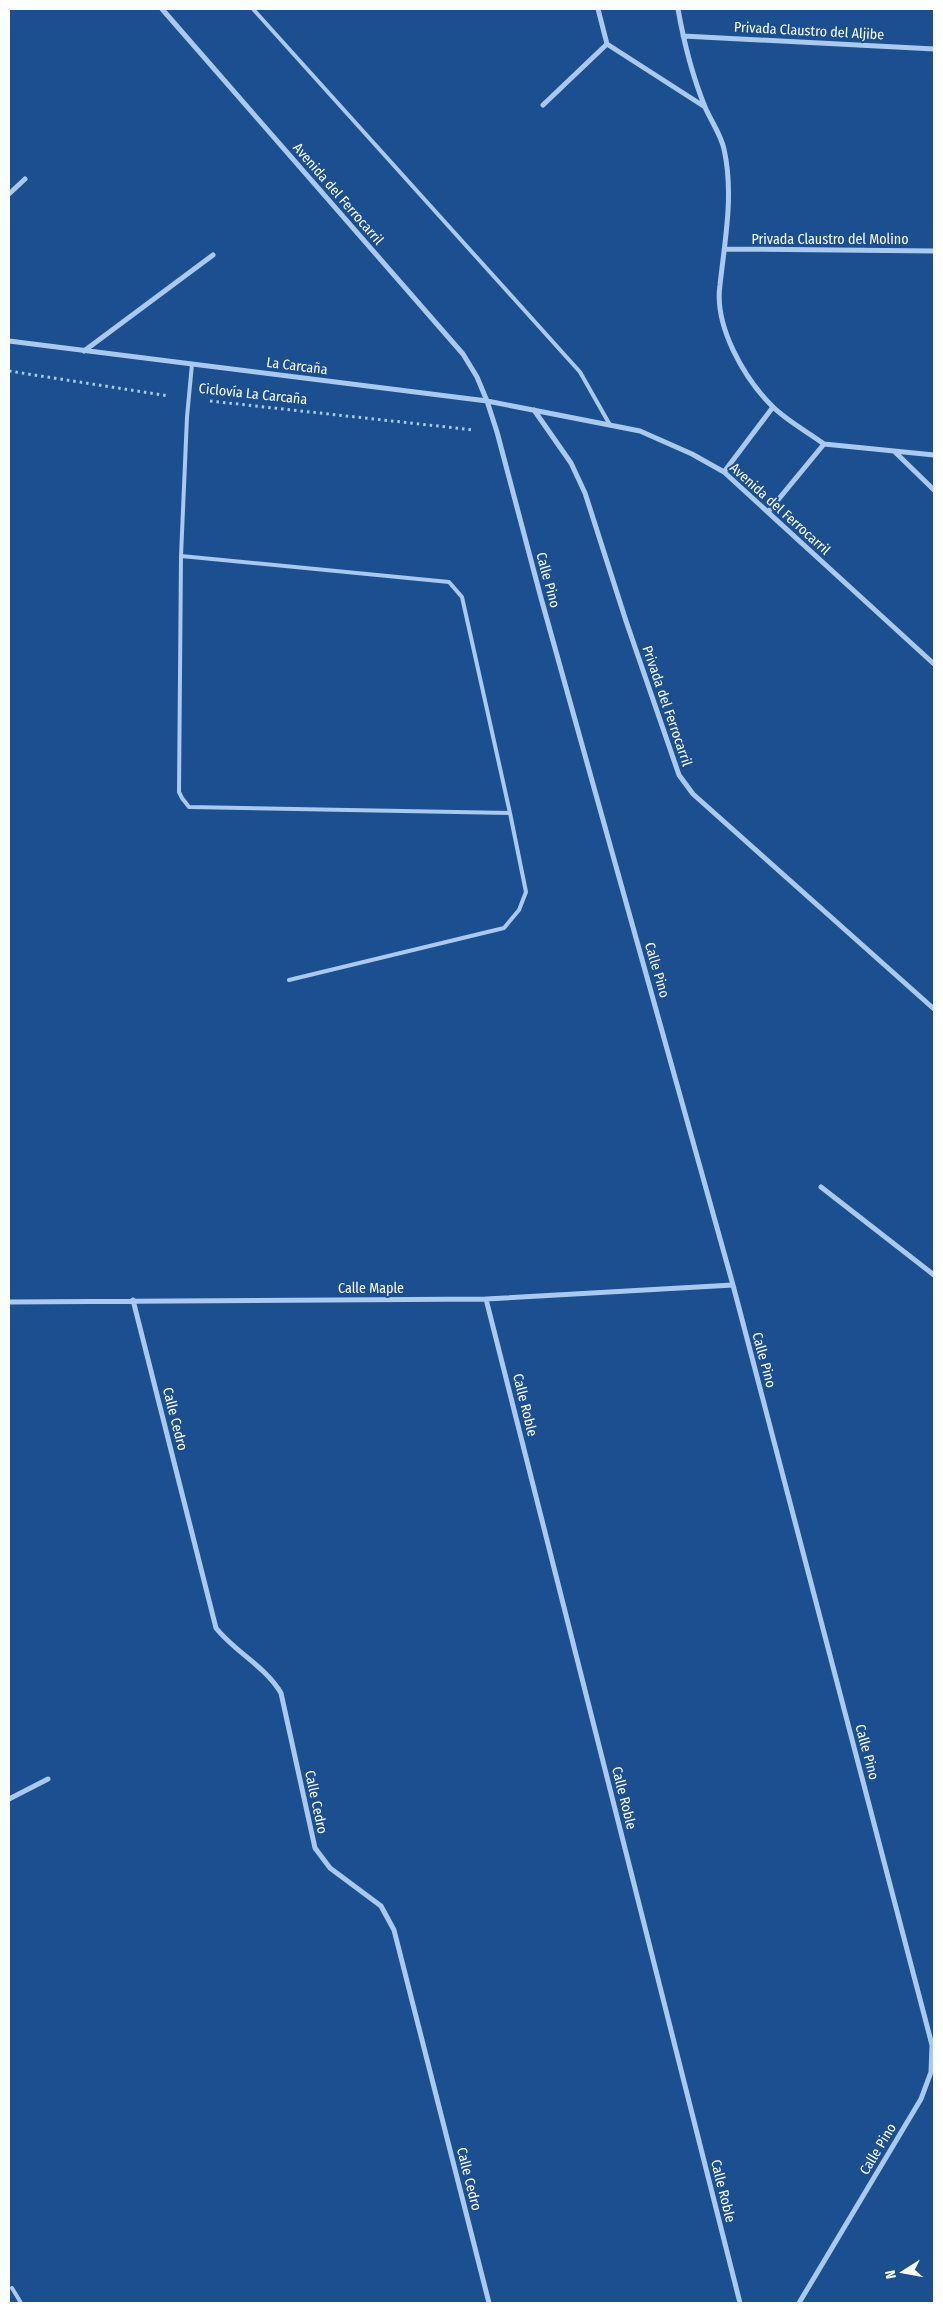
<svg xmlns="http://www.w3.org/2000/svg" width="943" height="2312" font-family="'Fira Sans Condensed',sans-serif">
	<rect width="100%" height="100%" fill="#1b4f8f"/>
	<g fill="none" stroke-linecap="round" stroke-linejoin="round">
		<path stroke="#a9c9ee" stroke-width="3" stroke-dasharray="2.5 4" stroke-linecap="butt" d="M9 371 169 396
			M210 401 474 430"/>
		<path stroke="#a9c9ee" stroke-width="4" d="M253 9 580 372 610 425
			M181 556 449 582 462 597 510 813 189 807 182 798 179 792 181 556 187 417 192 364
			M289 980 504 928 519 910 526 892 510 813
			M12 2288 21 2303"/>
		<path stroke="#a9c9ee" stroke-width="5" d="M162 9 463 354 477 377 487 401 497 432 541 598 733 1285 932 2045 931 2072 921 2099 799 2303
			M598 9 607 44 705 107
			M678 9C684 43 692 75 705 107 711 121 721 135 724 149 734 194 725 239 720 285 714 326 744 378 772 406 787 421 808 432 824 444
			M683 36 934 49
			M543 105 607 44
			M9 194 25 179
			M726 249 934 251
			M9 341 487 401 640 431 692 454 724 472 934 664
			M84 351 213 255
			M534 410 571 463 585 493 626 621 679 775 693 794 934 1009
			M824 444 934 455
			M895 452 934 490
			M724 472 773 407
			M768 512 824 444
			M821 1187 934 1275
			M486 1299 740 2303
			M133 1300 216 1628C235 1652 265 1666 281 1693L315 1848 330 1868 381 1906 394 1930 489 2303
			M9 1302 486 1299 733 1285
			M9 1799 48 1779"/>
	</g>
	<g text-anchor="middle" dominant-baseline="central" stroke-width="4" stroke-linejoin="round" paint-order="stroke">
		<g font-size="14" fill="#fff" stroke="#1b4f8f">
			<text transform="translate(809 31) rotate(3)">Privada Claustro del Aljibe</text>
			<text transform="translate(338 194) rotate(49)">Avenida del Ferrocarril</text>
			<text x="830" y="239">Privada Claustro del Molino</text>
			<text transform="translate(297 366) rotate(7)">La Carcaña</text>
			<text transform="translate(253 394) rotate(6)">Ciclovía La Carcaña</text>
			<text transform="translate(780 509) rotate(42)">Avenida del Ferrocarril</text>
			<text transform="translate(548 580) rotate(75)">Calle Pino</text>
			<text transform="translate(667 706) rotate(71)">Privada del Ferrocarril</text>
			<text transform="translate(657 970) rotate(74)">Calle Pino</text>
			<text x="371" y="1288">Calle Maple</text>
			<text transform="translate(764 1360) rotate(75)">Calle Pino</text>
			<text transform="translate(525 1405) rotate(76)">Calle Roble</text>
			<text transform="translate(175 1419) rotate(76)">Calle Cedro</text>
			<text transform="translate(867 1752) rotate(75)">Calle Pino</text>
			<text transform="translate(624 1798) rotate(76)">Calle Roble</text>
			<text transform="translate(316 1802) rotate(78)">Calle Cedro</text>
			<text transform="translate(878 2149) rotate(-59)">Calle Pino</text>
			<text transform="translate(469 2179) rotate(76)">Calle Cedro</text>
			<text transform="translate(723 2191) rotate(76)">Calle Roble</text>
		</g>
	</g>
	<rect width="943" height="2312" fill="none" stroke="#ffffff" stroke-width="20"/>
	<g transform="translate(903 2272) rotate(259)" stroke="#1b4f8f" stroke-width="4" paint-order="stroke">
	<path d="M0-4L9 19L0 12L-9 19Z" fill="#ffffff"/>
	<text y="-8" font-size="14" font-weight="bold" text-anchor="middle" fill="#ffffff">N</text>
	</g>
</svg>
